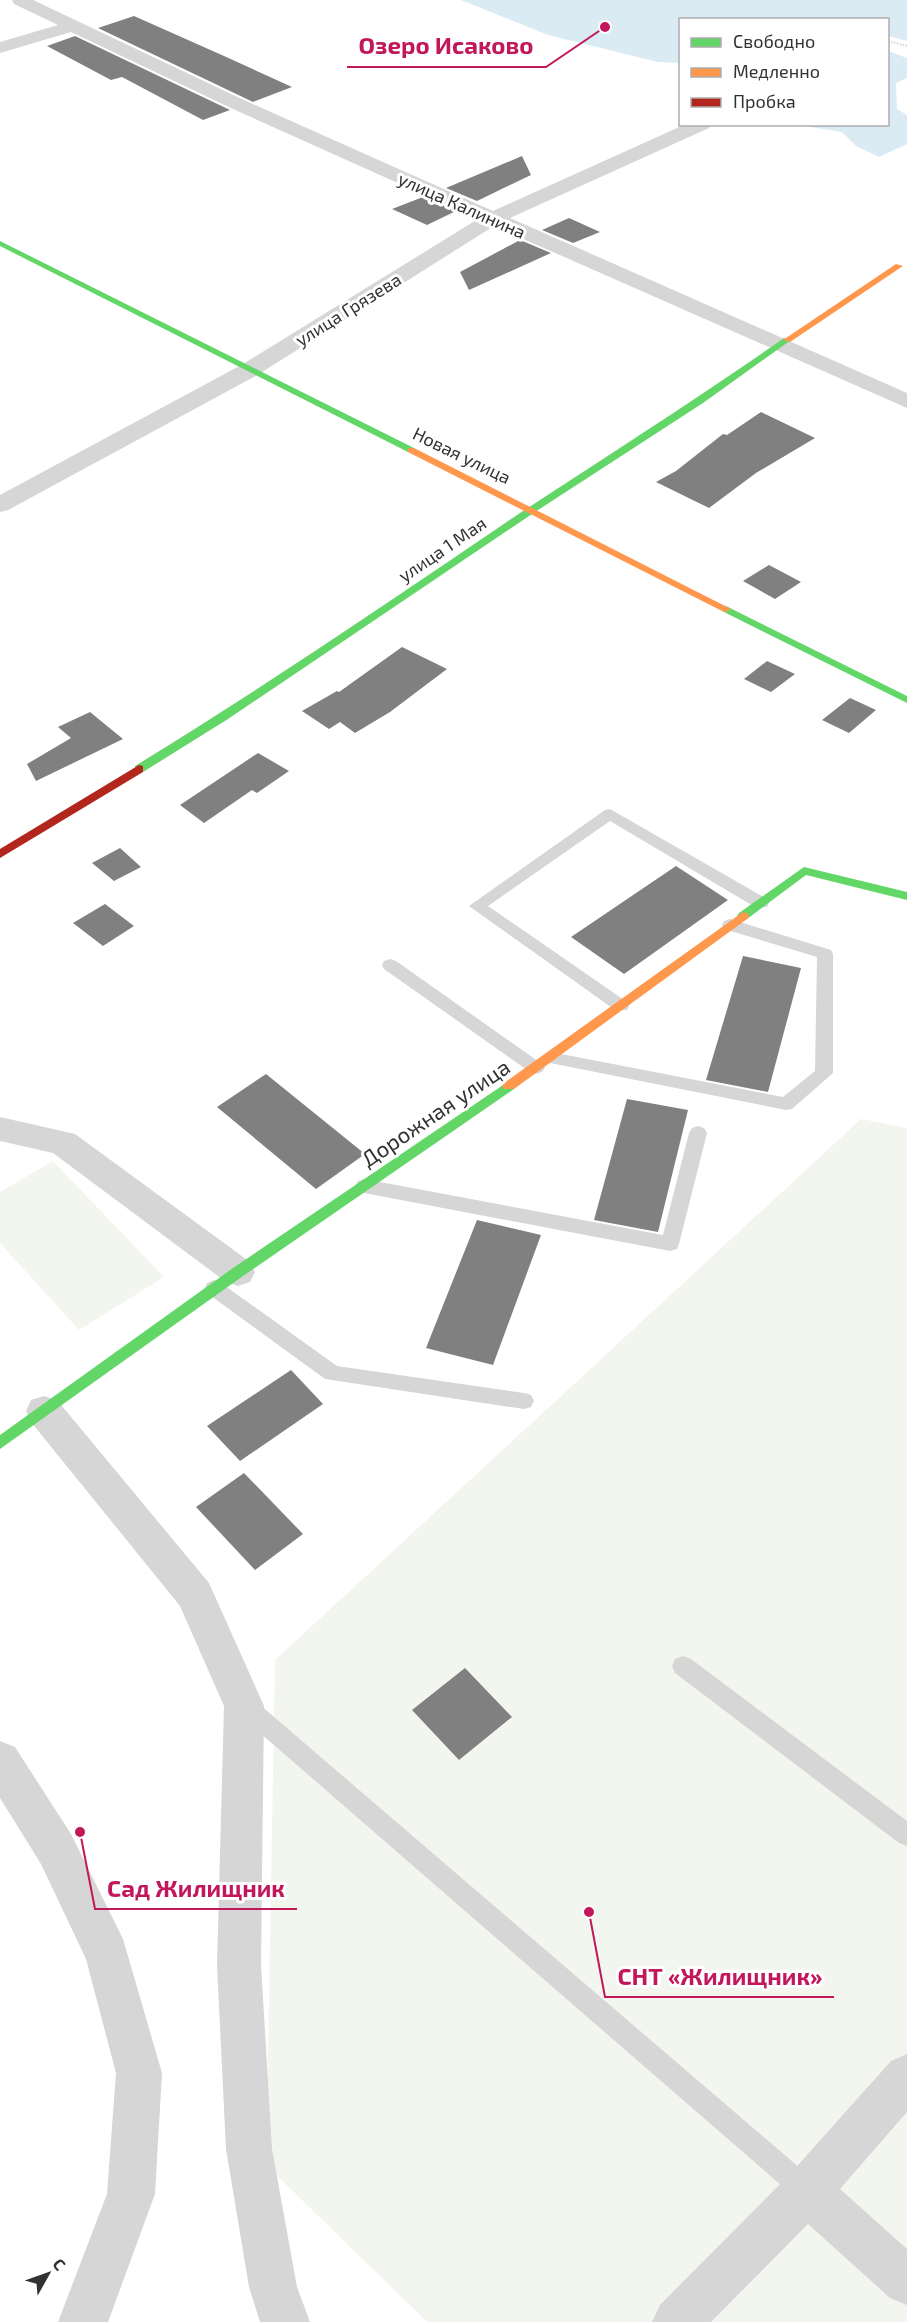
<svg xmlns="http://www.w3.org/2000/svg" width="907" height="2322" font-family="'Exo 2',sans-serif">
	<rect width="100%" height="100%" fill="#fff"/>
	<path fill="#f3f6ee" d="M861 1119 907 1128V2322H427L266 2165 275 1660Z
		M53 1161 164 1277 79 1330 0 1243V1192Z"/>
	<path fill="#dbebf4" d="M461 0H907V41L888 36V20L818 18 813 20H680V63L658 62 548 35Z
		M888 51 907 58V78L896 83 897 109 907 115V144L879 157 856 146 842 132 798 125 888 124Z"/>
	<path fill="#808080" d="M134 16 224 56 292 87 253 102 98 28Z
		M75 36 230 110 203 120 122 77 111 80 47 46Z
		M522 156 531 175 477 201 446 188Z
		M423 197 456 211 427 225 392 209Z
		M569 218 600 232 573 243 542 230Z
		M520 240 551 253 469 290 460 272Z
		M761 412 815 438 756 473 709 508 656 482 676 471 723 434 727 435Z
		M769 565 801 582 775 599 743 581Z
		M402 647 447 669 390 712 355 733 340 722 329 729 302 711 337 691 339 692Z
		M767 661 795 674 771 692 744 679Z
		M850 698 876 710 849 733 822 720Z
		M90 712 123 739 36 781 27 764 71 738 58 727Z
		M258 753 289 771 257 793 252 790 204 823 180 805Z
		M120 848 141 867 114 881 92 863Z
		M676 866 728 900 624 974 571 937Z
		M105 904 134 926 103 946 73 923Z
		M743 956 801 968 768 1092 706 1080Z
		M266 1074 365 1154 316 1189 217 1107Z
		M627 1099 688 1110 658 1232 594 1220Z
		M477 1220 541 1235 493 1365 426 1348Z
		M291 1370 323 1404 240 1461 207 1426Z
		M244 1473 303 1534 255 1570 196 1507Z
		M465 1668 512 1717 459 1760 412 1710Z"/>
	<g fill="none" stroke-linecap="round" stroke-linejoin="round">
		<path stroke="#d6d6d6" stroke-width="2" stroke-dasharray="1.5 1.5" stroke-linecap="butt" d="M888 41 907 46"/>
		<path fill="#d6d6d6" fill-rule="evenodd" d="M610 809 767 899 769 903 767 907H755L610 821 488 906 627 1002 629 1006 627 1010H615L469 906 605 810Z
			M730 919 831 950 833 954V1073L792 1109 786 1110 545 1062 542 1058 545 1054 551 1052 783 1097 815 1071 817 957 724 929 722 925 724 921Z
			M390 959 396 961 542 1064 545 1068 542 1072 536 1074 530 1072 384 969 382 965 384 961Z
			M698 1126 704 1128 707 1133 679 1244 677 1249 670 1251 364 1193 358 1191 355 1186 358 1181 364 1179 663 1235 689 1133 692 1128Z
			M214 1280 221 1283 337 1366 524 1393 531 1395 534 1401 531 1407 524 1409 325 1379 207 1293 205 1288 207 1283Z
			M683 1656 691 1659 907 1821V1846L899 1843 675 1673 672 1666 675 1659Z
			M245 1696 253 1699 815 2181 819 2190 815 2199 806 2203 797 2199 237 1713 234 1706 237 1699Z"/>
		<path fill="#d6d6d6" fill-rule="evenodd" d="M12 0H33L246 101 493 211 686 124H711L709 128 510 218 907 393V408L494 226 259 374 8 510 0 512V495L243 364 478 219 233 109 71 32 0 53V42L58 25 14 4Z
			M0 1117 75 1134 250 1262 255 1272 250 1282 238 1286 226 1282 53 1153 0 1141Z
			M44 1396 57 1400 209 1583 264 1706 261 1965 272 2149 297 2287 310 2322H260L249 2287 226 2149 217 1965 224 1706 180 1606 31 1422 26 1411 31 1400Z
			M0 1741 15 1747 71 1834 123 1939 162 2073 155 2194 108 2322H58L107 2194 116 2073 86 1959 41 1864 0 1798Z
			M907 2054V2112L840 2189 907 2249V2305L890 2298 808 2224 711 2322H652L660 2305 790 2174 891 2061Z"/>
		<path fill="#63d668" fill-rule="evenodd" d="M0 241 414 448 416 450 408 452 0 246Z
			M784 338 791 340 703 403 535 512 228 719 143 772H135V766C263 688 387 603 511 519 602 459 694 401 784 338Z
			M726 606 907 696V703L722 611 721 609Z
			M804 867 907 892V900L806 875 747 919H739L737 916 739 913Z
			M509 1081 516 1086 514 1089 243 1276 0 1449V1435L233 1268Z"/>
		<path fill="#ff974d" fill-rule="evenodd" d="M896 264 903 266 790 342 783 340Z
			M408 448H414L731 609 726 612 722 611 408 452Z
			M743 912 747 913 749 916 747 919 514 1089H504L502 1086 504 1083Z"/>
		<path fill="#b3261e" fill-rule="evenodd" d="M139 765 143 766V772L0 858V849Z"/>
	</g>
	<g text-anchor="middle" dominant-baseline="central" stroke-width="6" stroke-linejoin="round" paint-order="stroke">
		<g font-size="18" fill="#323232" stroke="#fff">
			<text transform="translate(462 205) rotate(24)">улица Калинина</text>
			<text transform="translate(348 309) rotate(-32)">улица Грязева</text>
			<text transform="translate(462 455) rotate(26)">Новая улица</text>
			<text transform="translate(442 549) rotate(-34)">улица 1 Мая</text>
		</g>
		<g font-size="22" fill="#323232" stroke="#fff">
			<text transform="translate(435 1112) rotate(-34)">Дорожная улица</text>
		</g>
	</g>
	<path fill="none" stroke="#c2185b" stroke-width="2" d="M605 27L546 67H347M80 1832L95 1909H297M589 1912L605 1997H834"/>
	<g fill="#c2185b" stroke="#fff" stroke-width="2">
		<circle cx="605" cy="27" r="6"/>
		<circle cx="80" cy="1832" r="6"/>
		<circle cx="589" cy="1912" r="6"/>
	</g>
	<g font-size="24" text-anchor="middle" font-weight="bold" fill="#c2185b" stroke="#fff" stroke-width="6" stroke-linejoin="round" paint-order="stroke">
		<text x="446" y="54">Озеро Исаково</text>
		<text x="196" y="1897">Сад Жилищник</text>
		<text x="720" y="1985">СНТ «Жилищник»</text>
	</g>
	<rect x="679" y="18" width="210" height="108" fill="#ffffff" stroke="#adadad" stroke-width="1.5"/>
	<rect x="691" y="38" width="30" height="9" fill="#63d668" stroke="#adadad" stroke-width="1.5"/>
	<text x="733" y="48" font-size="18" fill="#323232">Свободно</text>
	<rect x="691" y="68" width="30" height="9" fill="#ff974d" stroke="#adadad" stroke-width="1.5"/>
	<text x="733" y="78" font-size="18" fill="#323232">Медленно</text>
	<rect x="691" y="98" width="30" height="9" fill="#b3261e" stroke="#adadad" stroke-width="1.5"/>
	<text x="733" y="108" font-size="18" fill="#323232">Пробка</text>
	<g transform="translate(48 2274) rotate(50)" stroke="#ffffff" stroke-width="4.5" paint-order="stroke">
	<path d="M0-4.5L10 22L0 15L-10 22Z" fill="#323232"/>
	<text y="-9" font-size="16" font-weight="bold" text-anchor="middle" fill="#323232">С</text>
	</g>
</svg>
